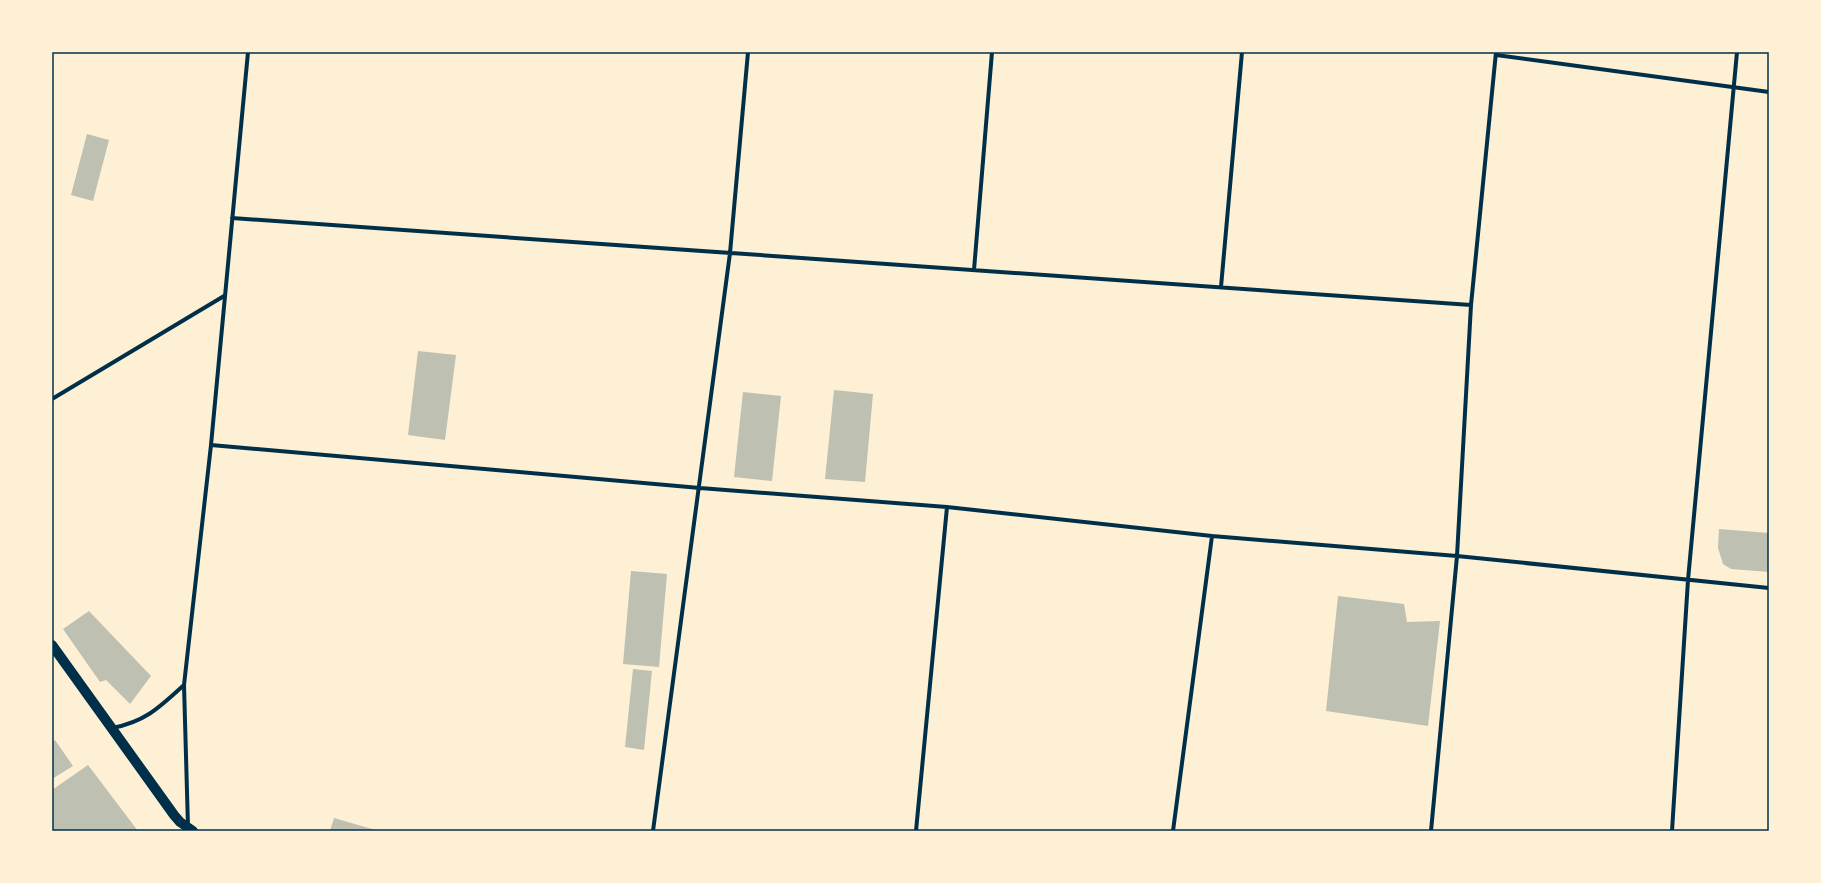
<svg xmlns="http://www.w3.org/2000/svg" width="1821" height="883" font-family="Signika,sans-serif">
	<rect width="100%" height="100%" fill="#fdf0d5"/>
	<path fill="#bec0b2" d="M87 134 109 140 93 201 71 195Z
		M418 351 456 355 445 440 408 435Z
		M834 390 873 394 865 482 825 479Z
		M743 392 781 396 772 481 734 477Z
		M1719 529 1769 533V572L1731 569 1723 564 1718 548Z
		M631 571 667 574 659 667 623 664Z
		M1338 596 1404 604 1407 622 1440 621 1428 726 1326 711Z
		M89 611 151 676 130 704 106 680 100 682 63 629Z
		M633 669 652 671 644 750 625 747Z
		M55 740 73 766 52 779V742Z
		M88 765 138 831H52V790Z
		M334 818 379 831H330Z"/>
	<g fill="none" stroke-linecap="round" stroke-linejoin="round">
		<path stroke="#003049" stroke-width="4" d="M1496 55 1769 92
			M232 218 1471 305
			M974 270 992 52
			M1221 287 1242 52
			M52 399 224 296
			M211 445 700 488 947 507 1212 536 1457 556 1769 588
			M112 728C145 722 160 707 184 685
			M188 827 184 685 211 445 248 52
			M653 831 730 253 748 52
			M916 831 947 507
			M1173 831 1212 536
			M1431 831 1457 556 1471 305 1496 52
			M1672 831 1688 580 1737 52"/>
		<path stroke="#003049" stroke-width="10" d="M52 645 174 815 180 822 193 831"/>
	</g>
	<rect width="1821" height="883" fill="none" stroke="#fdf0d5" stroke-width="106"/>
	<rect x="53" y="53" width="1715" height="777" fill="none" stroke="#003049" stroke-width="1.5"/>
</svg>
